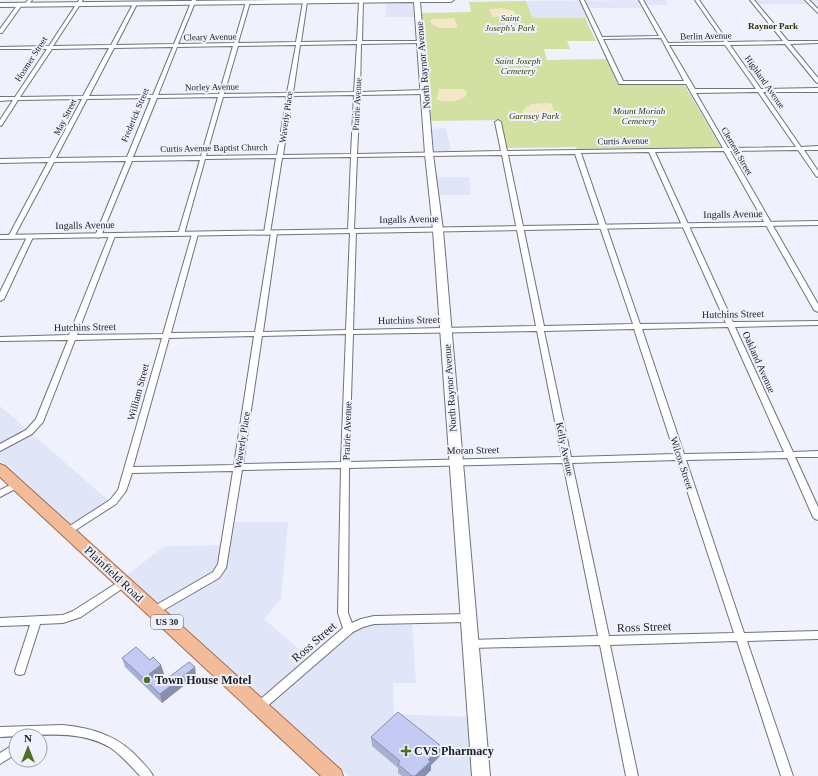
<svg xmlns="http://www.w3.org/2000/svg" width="818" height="776" font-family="'Times New Roman',serif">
	<rect width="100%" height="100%" fill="#eff1fd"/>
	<path fill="#e1e5f8" d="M665 0 669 5H641L642 8H587L592 18H535L532 17 526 1Z
		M748 0H818V4H752Z
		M386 2H412L414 17H386Z
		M446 128 451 151H434L431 129Z
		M436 177H469L471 195H437Z
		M0 406 109 501 71 525 0 460Z
		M234 522H288L281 599 264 619 308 657 333 636 353 624 412 623 416 683H393L394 714 468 717 472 776H349L127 575 165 546 230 545Z"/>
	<path fill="#d2e0a1" d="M526 1 532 17 535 18H585L596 41H567L570 49H544L547 60 607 59 617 84 683 83 721 147 577 149 576 147 506 148 500 120 430 121 420 13 471 12 469 2Z"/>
	<path fill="#f2e8c3" d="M502 8 514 11 517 16 492 17 490 9Z
		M454 18 458 27C450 29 435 30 430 21L432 19Z
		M439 89H464L466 91 467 95C459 103 446 102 436 100Z
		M548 103 552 104 555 115 528 116 524 114 523 110 531 104Z"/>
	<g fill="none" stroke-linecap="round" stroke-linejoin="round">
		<g stroke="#70727c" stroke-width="2">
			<path id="minor" d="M28 0H32L28 6H24V5Z
				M79 0H83L53 46 111 45 133 4 135 3 137 4 116 45 174 44 192 0H196L178 44 234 43 246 2 248 1 250 2 238 43 296 42 303 2 305 1 307 2 301 42 357 41 359 1 363 0 362 41H420L422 42 420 43 361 44 360 92 425 90 428 92 425 94 360 95 357 154 501 151 495 122 498 120 501 122 507 151 723 148 686 84H619L580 0H584L602 37 659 36 639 0H643L668 43 724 42 695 0H699L728 42 783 41 750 0H754L788 41H818V43L790 44 818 78V83L816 82 785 44 730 45 761 89 818 88V92H763L801 147 818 146V150H804L818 171V177L816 176 798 150 730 151 818 304V312L814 310 724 151 655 152 733 322 818 321V325L735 327 793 452 818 451V457H795L818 507V520L815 519 813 517 787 458 686 460 744 633 818 631V639L747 641 793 776H781L737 641 610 645 638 776H626L600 645 471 648 467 647 466 644 467 641 471 640 598 636 563 463 349 468 348 613 352 623 361 619 374 616 468 614 472 615 473 618 472 621 468 622 374 624 363 627 353 632 264 709 260 711 256 709 254 706 256 703 343 628 338 613 341 468 242 470 226 568 219 578 155 615 151 614 150 611 151 608 213 572 218 564 233 471 132 473 126 491 116 504 71 533 68 534 65 533 63 531 65 529 110 500 118 490 162 338 75 340 43 422 32 434 0 451V444L26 430 36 419 68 340 0 341V337L69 335 109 236 112 234 115 236 77 335 163 334 192 234 195 232 198 234 171 333 255 332 271 233 274 231 277 233 263 332 346 330 350 233 348 231 351 157 282 158 270 233 267 235 264 233 276 158 205 159 184 234 181 236 178 234 200 160 132 161 101 236 98 238 95 236 126 161 54 162 14 237 11 239 9 238 8 237 48 162 0 163V159L50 158 82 99 18 100 2 125 0 126V120L13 100 0 101V97H15L47 49H0V47L49 46ZM661 38 684 81H623L603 39ZM357 44 354 92 293 93 300 45ZM296 45 287 93 224 94 238 46ZM669 45H725L756 89H695ZM233 46 219 94 158 95 177 47ZM173 47 153 95 89 96 114 48ZM109 48 83 96 20 97 52 49ZM758 92 796 147 728 148 696 93ZM354 95 351 154 283 155 292 96ZM287 96 277 155 206 156 223 97ZM218 97 201 156 133 157 157 98ZM151 98 127 157 56 158 87 99ZM649 152 726 323 640 324 581 153ZM575 154 633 324 544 326 508 155ZM502 155 536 326 353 330 356 231 354 229 357 157ZM728 327 784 452 684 454 642 329ZM634 329 675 454 571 457 544 331ZM537 331 562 457 349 462 353 334ZM346 334 341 462 243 464 262 336ZM254 336 234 465 133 467 169 338ZM677 460 734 633 609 636 572 463Z
				M805 0H809L818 9V13Z
				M18 4 22 5 2 33H0V29Z
				M30 235 33 237 4 299 0 301V292L27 237Z
				M18 481 21 482 22 484 21 486 0 497V490Z
				M123 579 126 580 128 583 126 586 81 617 63 623 40 624 25 671 24 674 20 675 16 674 15 671 30 625 0 626V618L63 615 73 611Z
				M63 725C94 728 121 737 141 761 146 766 150 770 153 776H140C131 766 122 756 111 748 79 728 35 736 0 737V727Z
				M16 743V754L0 764V753Z"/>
		</g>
		<g stroke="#70727c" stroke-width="2">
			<path id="tertiary" d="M818 221V225L0 239V235Z"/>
		</g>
		<g stroke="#70727c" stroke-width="2">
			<path id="secondary" d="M275 0H454L451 2H420L433 154 443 230 490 776H472L433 230 425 154 414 2 0 7V3Z"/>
		</g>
		<g stroke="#a36a47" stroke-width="2">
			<path id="primary" d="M0 464 5 466 341 770 343 776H321L0 477Z"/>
		</g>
		<use href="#minor" fill="#fff" fill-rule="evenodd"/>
		<use href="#tertiary" fill="#fff" fill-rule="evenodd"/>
		<use href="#secondary" fill="#fff" fill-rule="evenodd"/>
		<use href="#primary" fill="#f2bc9b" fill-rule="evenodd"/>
	</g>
	<path fill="#a8afd2" d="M122 658 150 660 161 665 164 674 156 680 160 684 196 676 162 703 125 667Z
		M371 737 441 755 431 765V770L425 776H402L398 773V768L372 746Z"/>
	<path fill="#888eab" d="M161 665 164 674 152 684 149 674Z
		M195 667 196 676 162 703 160 694Z
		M441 746V755L431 765V770L425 776H415L428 760Z"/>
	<path fill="#c3cbf4" stroke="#888eab" d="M136 647 150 660 153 657 161 665 149 674 160 684 189 662 195 667 160 694 122 658Z
		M398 712 441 746 428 760 431 761 415 776H412L398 764 400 761 371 737Z"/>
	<g fill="#4e6f25" stroke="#eff1fd" stroke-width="1.5">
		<circle cx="147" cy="680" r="4"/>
		<path d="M404 745h4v4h4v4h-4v4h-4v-4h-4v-4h4z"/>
	</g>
	<g text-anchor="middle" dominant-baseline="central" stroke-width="4" stroke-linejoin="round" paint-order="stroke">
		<g font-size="9" font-style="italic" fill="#384008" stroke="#eff1fd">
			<text x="510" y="18">Saint<tspan x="510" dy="10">Joseph's Park</tspan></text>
			<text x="518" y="61">Saint Joseph<tspan x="518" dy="10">Cemetery</tspan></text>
			<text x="639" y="111">Mount Moriah<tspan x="639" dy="10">Cemetery</tspan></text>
			<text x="534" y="116">Garnsey Park</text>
		</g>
		<g font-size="9" font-weight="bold" fill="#233803" stroke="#eff1fd">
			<text x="773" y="26">Raynor Park</text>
		</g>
		<g font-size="9" fill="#212226" stroke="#eff1fd">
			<text transform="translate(706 36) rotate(-1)">Berlin Avenue</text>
			<text transform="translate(210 37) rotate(-1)">Cleary Avenue</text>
			<text transform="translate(31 59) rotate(-57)">Hosmer Street</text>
			<text transform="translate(765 82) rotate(55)">Highland Avenue</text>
			<text transform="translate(212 87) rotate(-1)">Norley Avenue</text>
			<text transform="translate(357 104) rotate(-87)">Prairie Avenue</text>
			<text transform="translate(135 115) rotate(-67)">Frederick Street</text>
			<text transform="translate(65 117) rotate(-63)">May Street</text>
			<text transform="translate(286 117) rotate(-82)">Waverly Place</text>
			<text transform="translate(623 141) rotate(-1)">Curtis Avenue</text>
			<text transform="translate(214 148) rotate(-1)">Curtis Avenue Baptist Church</text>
			<text transform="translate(737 151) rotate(60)">Clement Street</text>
		</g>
		<rect fill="#eff1fd" stroke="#5f6066" stroke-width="1" x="151" y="615" width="32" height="14" rx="3"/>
		<g font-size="9" font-weight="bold" fill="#212226">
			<text x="167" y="622">US 30</text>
		</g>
		<g font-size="10" fill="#212226" stroke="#eff1fd">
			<text transform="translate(423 65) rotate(-95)">North Raynor Avenue</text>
			<text transform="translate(733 214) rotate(-1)">Ingalls Avenue</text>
			<text transform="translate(409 219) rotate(-1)">Ingalls Avenue</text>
			<text transform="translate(85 225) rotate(-1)">Ingalls Avenue</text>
			<text transform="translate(733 314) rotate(-1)">Hutchins Street</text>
			<text transform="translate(409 320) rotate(-1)">Hutchins Street</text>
			<text transform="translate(85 327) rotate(-1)">Hutchins Street</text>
			<text transform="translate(759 362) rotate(66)">Oakland Avenue</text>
			<text transform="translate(450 388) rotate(-94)">North Raynor Avenue</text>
			<text transform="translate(138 392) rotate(-75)">William Street</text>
			<text transform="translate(347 431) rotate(-88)">Prairie Avenue</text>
			<text transform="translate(242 440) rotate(-81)">Waverly Place</text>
			<text transform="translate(565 449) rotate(78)">Kelly Avenue</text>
			<text transform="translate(473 450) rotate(-1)">Moran Street</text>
			<text transform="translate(682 463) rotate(72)">Wilcox Street</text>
		</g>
		<g font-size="12" fill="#212226" stroke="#eff1fd">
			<text transform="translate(114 574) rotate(43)">Plainfield Road</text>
			<text transform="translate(644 627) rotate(-2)">Ross Street</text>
			<text transform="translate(314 642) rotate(-41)">Ross Street</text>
		</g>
		<g font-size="12" font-weight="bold" fill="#212226" stroke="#eff1fd" text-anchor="start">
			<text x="155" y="680">Town House Motel</text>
			<text x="414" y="751">CVS Pharmacy</text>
		</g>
	</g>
	<g transform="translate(28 748)"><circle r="19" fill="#eff1fd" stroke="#9d9ea7"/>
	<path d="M0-3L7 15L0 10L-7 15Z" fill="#4e6f25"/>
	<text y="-6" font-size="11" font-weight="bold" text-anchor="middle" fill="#212226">N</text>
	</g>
</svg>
